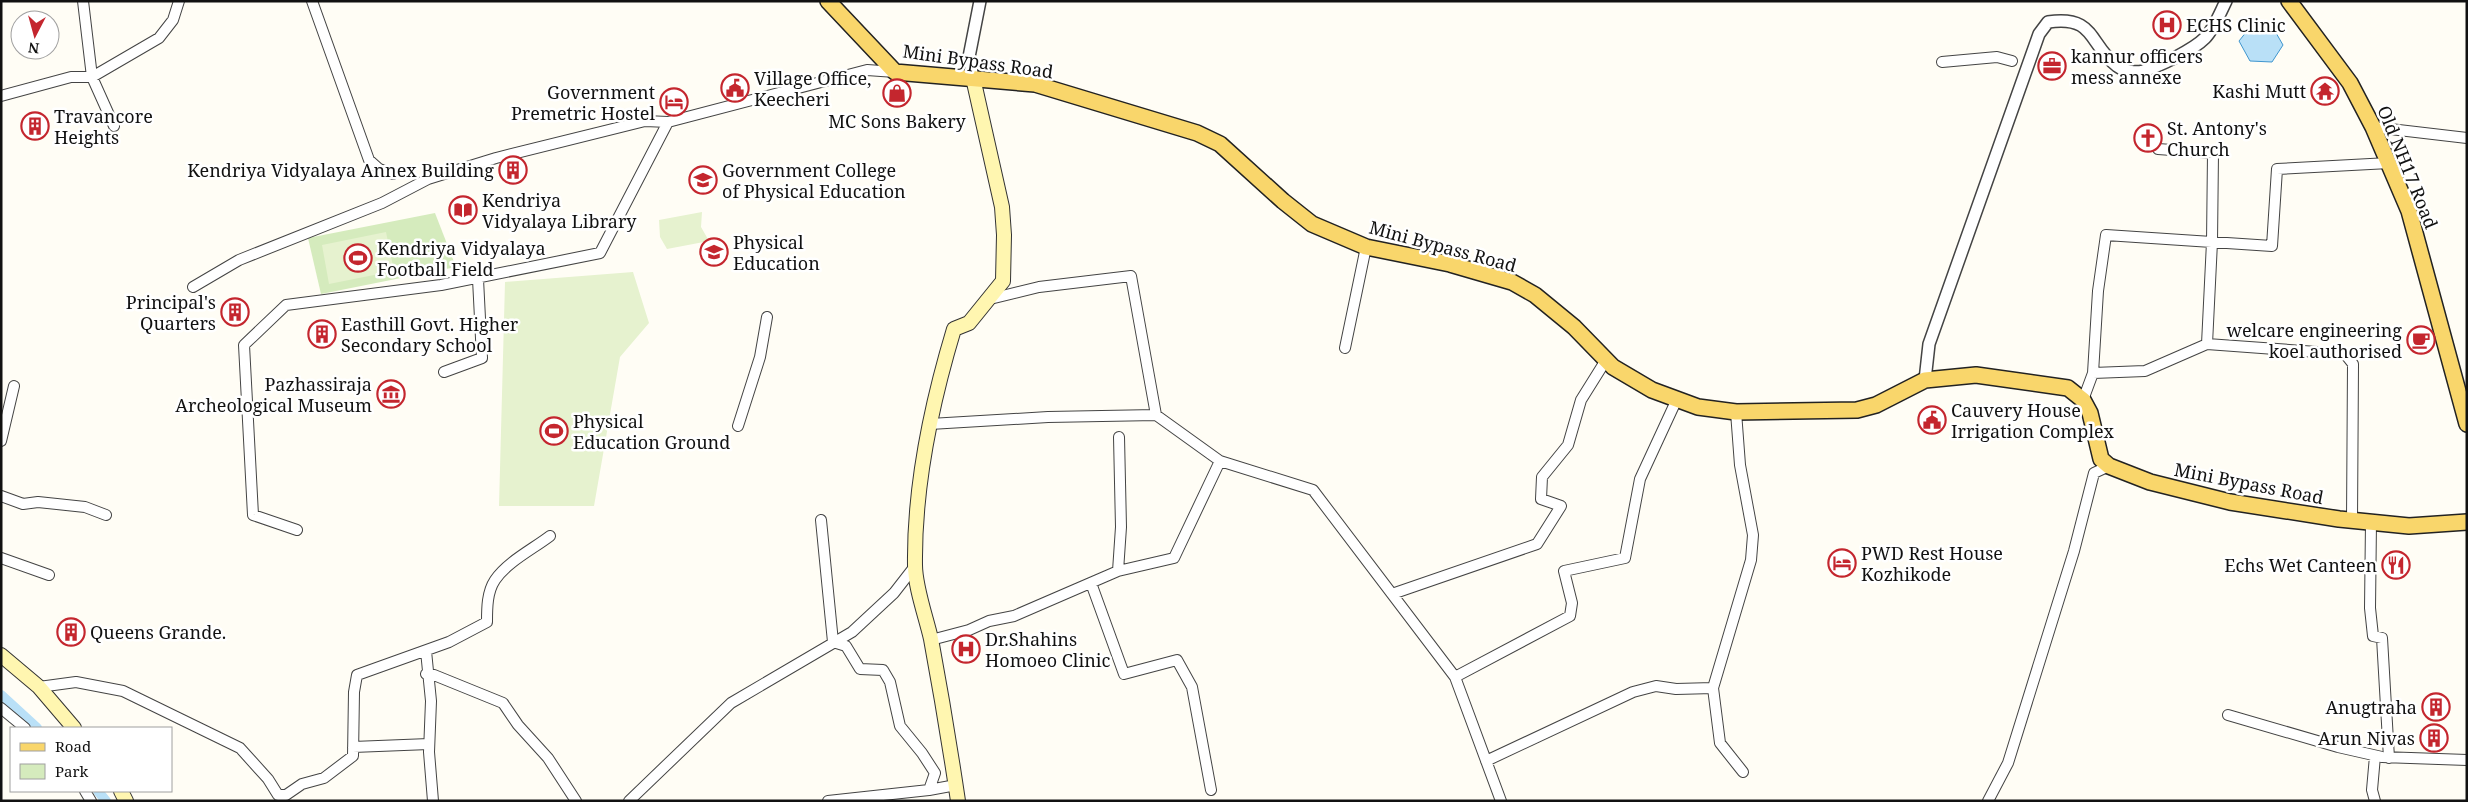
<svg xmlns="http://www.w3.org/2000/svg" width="2468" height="802" font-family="'Noto Serif',serif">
	<rect width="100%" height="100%" fill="#fffdf5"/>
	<path fill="#d5ebbd" d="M435 213 456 267 321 294 308 238Z"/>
	<path fill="#e6f2cf" d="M702 212 701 227 709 241 667 249 660 237 659 220Z
		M386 232 394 271 329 284 322 245Z
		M633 272 649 323 620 357 594 506H499L505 282Z"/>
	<path fill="#b9e0f7" stroke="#3f96cf" d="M2251 26H2272L2283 45 2272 62 2250 61 2239 41Z"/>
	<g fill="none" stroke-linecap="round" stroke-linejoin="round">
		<path stroke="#b9e0f7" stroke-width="10" d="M1 695 37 728
			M98 791 106 801"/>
		<g stroke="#444" stroke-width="12">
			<path id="minor" d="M83 1 92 77 114 126
				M312 1 369 160 379 169 393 174
				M1942 62 1997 57 2012 61
				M1 96 71 77H92L159 38 173 20 179 1
				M2373 127 2467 138
				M2158 149 2213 153 2212 242 2207 344
				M193 287 239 260 382 203 428 179 496 158 645 121 668 122
				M990 299 1039 287 1131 276 1156 415
				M1345 348 1366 247
				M444 372 482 358 478 279
				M2093 373 2145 371 2207 344 2345 354 2353 364 2352 520
				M2083 400 2093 373 2098 291 2106 235 2272 246 2277 169 2389 163
				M1736 412 1740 465 1753 535 1751 560 1713 688 1720 743 1743 772
				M930 424 1048 417 1156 415 1220 461 1313 490 1455 677 1501 801
				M738 426 760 357 767 317
				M1 441 14 386
				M1 496 23 504 38 502 85 507 106 515
				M821 520 833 642 846 646 860 669 883 670 890 682 900 726 922 753 935 773 929 790
				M2371 522 2370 608 2373 636 2382 638 2389 758
				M297 530 253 515 244 345 286 305 441 285 600 253 668 122 867 70 895 72
				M1 558 49 575
				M1118 571 1174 558 1220 461
				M1091 583 1124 674 1177 660 1192 687 1211 790
				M1392 594 1537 544 1561 506 1541 499 1542 477 1568 445 1581 400 1606 360
				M931 640 969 630 989 621 1014 616 1118 571 1121 527 1119 437
				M426 651 431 701 429 752 433 801
				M426 674 434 675 503 703 518 725 548 758 576 801
				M1455 677 1570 616 1572 603 1564 571 1625 558 1640 479 1677 399
				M39 687 76 682 123 691 240 748 268 779 278 795H286L302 784 324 778 353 756 354 692 357 675 449 642 487 622C487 608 487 592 495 580 507 562 533 549 550 536
				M1 708 25 728
				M2228 715 2338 747 2382 757 2467 760
				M353 747 429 744
				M2375 756 2372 790 2375 801
				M1486 761 1633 692 1656 686 1676 689 1713 688
				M85 791 91 801
				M629 801 731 703 852 632 894 593 915 566
				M828 801 929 790 956 785
				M1988 801 2008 763 2074 551 2094 473 2109 466"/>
		</g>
		<g stroke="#444" stroke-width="14">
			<path id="tertiary" d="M973 78 969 57 980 1
				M1925 380 1929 344 2039 34 2048 22C2096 15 2088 44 2117 66 2124 71 2135 73 2143 71 2160 66 2193 50 2205 38 2214 29 2220 13 2226 1"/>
		</g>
		<g stroke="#333" stroke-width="16">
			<path id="secondary" d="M1 655 39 687 74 728
				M121 791 126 801
				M958 801C950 747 941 693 931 639 926 617 915 587 915 565 914 488 932 402 954 329L969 323 1003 281 1004 235 1002 207 973 78"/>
		</g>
		<g stroke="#222" stroke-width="18">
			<path id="primary" d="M828 1 895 72 1035 84 1197 133 1220 144 1283 201 1312 224 1366 247 1450 264 1512 282 1535 295 1574 327 1613 367 1652 390 1698 407 1736 412 1857 410 1876 405 1925 380 1976 375 2068 388 2083 400 2090 413 2101 459 2109 466 2150 482 2230 502 2339 519 2409 526 2467 522
				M2289 1 2350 83 2373 127 2409 211 2467 424"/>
		</g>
		<use href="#minor" stroke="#fff" stroke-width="10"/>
		<use href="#tertiary" stroke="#fff" stroke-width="11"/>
		<use href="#secondary" stroke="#fff6b0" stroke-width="14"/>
		<use href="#primary" stroke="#f9d66b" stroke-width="15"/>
	</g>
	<defs>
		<g id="hospital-ring" transform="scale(1.4375)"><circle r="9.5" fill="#fff" stroke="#c4262e" stroke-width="1.5"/><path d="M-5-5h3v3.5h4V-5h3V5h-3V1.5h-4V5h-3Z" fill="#c4262e"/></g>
		<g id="office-ring" transform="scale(1.4375)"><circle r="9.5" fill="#fff" stroke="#c4262e" stroke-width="1.5"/><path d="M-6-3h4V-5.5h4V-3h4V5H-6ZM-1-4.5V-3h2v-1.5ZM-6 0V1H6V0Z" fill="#c4262e"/></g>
		<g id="civic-ring" transform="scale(1.4375)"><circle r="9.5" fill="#fff" stroke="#c4262e" stroke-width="1.5"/><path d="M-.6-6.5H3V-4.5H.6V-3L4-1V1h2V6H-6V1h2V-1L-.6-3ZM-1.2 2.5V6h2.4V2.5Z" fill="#c4262e"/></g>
		<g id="temple-ring" transform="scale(1.4375)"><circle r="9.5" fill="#fff" stroke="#c4262e" stroke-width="1.5"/><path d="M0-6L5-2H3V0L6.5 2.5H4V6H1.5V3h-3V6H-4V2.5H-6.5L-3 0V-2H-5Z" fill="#c4262e"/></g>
		<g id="shop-ring" transform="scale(1.4375)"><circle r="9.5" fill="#fff" stroke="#c4262e" stroke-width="1.5"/><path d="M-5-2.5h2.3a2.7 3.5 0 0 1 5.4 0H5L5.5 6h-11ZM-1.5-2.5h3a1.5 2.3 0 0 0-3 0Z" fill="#c4262e"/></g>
		<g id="hotel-ring" transform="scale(1.4375)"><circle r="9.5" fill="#fff" stroke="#c4262e" stroke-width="1.5"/><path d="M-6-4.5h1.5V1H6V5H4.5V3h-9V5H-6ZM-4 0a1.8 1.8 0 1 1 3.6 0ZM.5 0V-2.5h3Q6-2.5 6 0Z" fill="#c4262e"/></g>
		<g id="building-ring" transform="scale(1.4375)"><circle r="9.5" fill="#fff" stroke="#c4262e" stroke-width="1.5"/><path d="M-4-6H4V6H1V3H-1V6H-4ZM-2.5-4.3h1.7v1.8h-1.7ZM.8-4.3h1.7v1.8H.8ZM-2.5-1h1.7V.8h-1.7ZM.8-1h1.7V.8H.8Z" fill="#c4262e"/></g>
		<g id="church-ring" transform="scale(1.4375)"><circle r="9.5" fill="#fff" stroke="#c4262e" stroke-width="1.5"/><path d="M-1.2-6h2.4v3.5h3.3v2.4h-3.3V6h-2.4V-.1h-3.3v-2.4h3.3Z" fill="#c4262e"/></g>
		<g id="university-ring" transform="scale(1.4375)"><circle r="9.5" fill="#fff" stroke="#c4262e" stroke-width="1.5"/><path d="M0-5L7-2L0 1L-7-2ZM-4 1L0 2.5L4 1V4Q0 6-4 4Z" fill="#c4262e"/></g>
		<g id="library-ring" transform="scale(1.4375)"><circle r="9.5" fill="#fff" stroke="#c4262e" stroke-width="1.5"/><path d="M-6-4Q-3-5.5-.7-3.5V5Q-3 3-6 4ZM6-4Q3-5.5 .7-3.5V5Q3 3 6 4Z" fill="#c4262e"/></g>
		<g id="stadium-ring" transform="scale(1.4375)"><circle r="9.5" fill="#fff" stroke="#c4262e" stroke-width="1.5"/><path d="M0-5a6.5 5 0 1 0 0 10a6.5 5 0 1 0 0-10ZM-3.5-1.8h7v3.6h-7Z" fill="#c4262e"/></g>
		<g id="cafe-ring" transform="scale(1.4375)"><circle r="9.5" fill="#fff" stroke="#c4262e" stroke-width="1.5"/><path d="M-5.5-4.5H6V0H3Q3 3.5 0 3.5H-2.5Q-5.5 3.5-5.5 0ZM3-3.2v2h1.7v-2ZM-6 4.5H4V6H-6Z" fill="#c4262e"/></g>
		<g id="museum-ring" transform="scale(1.4375)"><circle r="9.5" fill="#fff" stroke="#c4262e" stroke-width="1.5"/><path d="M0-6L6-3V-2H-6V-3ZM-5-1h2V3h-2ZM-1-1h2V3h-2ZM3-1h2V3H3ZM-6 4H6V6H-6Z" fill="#c4262e"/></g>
		<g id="restaurant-ring" transform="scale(1.4375)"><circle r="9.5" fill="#fff" stroke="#c4262e" stroke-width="1.5"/><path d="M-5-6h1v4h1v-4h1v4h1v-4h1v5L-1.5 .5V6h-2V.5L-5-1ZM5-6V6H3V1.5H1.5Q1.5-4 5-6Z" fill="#c4262e"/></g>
	</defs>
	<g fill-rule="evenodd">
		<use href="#hospital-ring" x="2167" y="25"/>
		<use href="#office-ring" x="2052" y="66"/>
		<use href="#civic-ring" x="735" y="88"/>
		<use href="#temple-ring" x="2325" y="91"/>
		<use href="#shop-ring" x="897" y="93"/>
		<use href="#hotel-ring" x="674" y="102"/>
		<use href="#building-ring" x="35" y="126"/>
		<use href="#church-ring" x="2148" y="138"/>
		<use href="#building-ring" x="513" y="170"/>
		<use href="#university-ring" x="703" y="180"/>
		<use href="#library-ring" x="463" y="210"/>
		<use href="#university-ring" x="714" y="252"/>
		<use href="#stadium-ring" x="358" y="258"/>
		<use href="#building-ring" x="235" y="312"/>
		<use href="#building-ring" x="322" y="334"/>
		<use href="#cafe-ring" x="2421" y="340"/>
		<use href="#museum-ring" x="391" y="394"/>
		<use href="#civic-ring" x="1932" y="420"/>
		<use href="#stadium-ring" x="554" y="431"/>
		<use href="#hotel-ring" x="1842" y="563"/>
		<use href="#restaurant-ring" x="2396" y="565"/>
		<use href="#building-ring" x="71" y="632"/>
		<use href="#hospital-ring" x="966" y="649"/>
		<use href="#building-ring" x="2436" y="707"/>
		<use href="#building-ring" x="2434" y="738"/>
	</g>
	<g text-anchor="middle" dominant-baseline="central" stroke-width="5" stroke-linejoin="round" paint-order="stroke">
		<g font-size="18" fill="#111" stroke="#fff" text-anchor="start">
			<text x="2186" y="25">ECHS Clinic</text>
			<text x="2071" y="56">kannur officers<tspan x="2071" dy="21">mess annexe</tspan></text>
			<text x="754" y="78">Village Office,<tspan x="754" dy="21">Keecheri</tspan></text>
			<text x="2306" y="91" text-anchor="end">Kashi Mutt</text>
			<text x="655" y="92" text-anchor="end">Government<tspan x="655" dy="21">Premetric Hostel</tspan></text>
			<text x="54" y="116">Travancore<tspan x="54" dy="21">Heights</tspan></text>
			<text x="897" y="121" text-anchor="middle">MC Sons Bakery</text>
			<text x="2167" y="128">St. Antony's<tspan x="2167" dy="21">Church</tspan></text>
			<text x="494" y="170" text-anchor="end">Kendriya Vidyalaya Annex Building</text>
			<text x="722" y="170">Government College<tspan x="722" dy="21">of Physical Education</tspan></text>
			<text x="482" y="200">Kendriya<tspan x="482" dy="21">Vidyalaya Library</tspan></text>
			<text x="733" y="242">Physical<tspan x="733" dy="21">Education</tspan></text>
			<text x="377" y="248">Kendriya Vidyalaya<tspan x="377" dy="21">Football Field</tspan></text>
			<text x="216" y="302" text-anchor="end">Principal's<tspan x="216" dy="21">Quarters</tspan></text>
			<text x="341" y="324">Easthill Govt. Higher<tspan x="341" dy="21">Secondary School</tspan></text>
			<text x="2402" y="330" text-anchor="end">welcare engineering<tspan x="2402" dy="21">koel authorised</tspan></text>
			<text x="372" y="384" text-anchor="end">Pazhassiraja<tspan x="372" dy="21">Archeological Museum</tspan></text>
			<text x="1951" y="410">Cauvery House<tspan x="1951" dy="21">Irrigation Complex</tspan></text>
			<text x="573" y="421">Physical<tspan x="573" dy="21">Education Ground</tspan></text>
			<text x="1861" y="553">PWD Rest House<tspan x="1861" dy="21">Kozhikode</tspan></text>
			<text x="2377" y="565" text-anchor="end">Echs Wet Canteen</text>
			<text x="90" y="632">Queens Grande.</text>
			<text x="985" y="639">Dr.Shahins<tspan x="985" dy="21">Homoeo Clinic</tspan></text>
			<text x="2417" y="707" text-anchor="end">Anugtraha</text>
			<text x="2415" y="738" text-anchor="end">Arun Nivas</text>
		</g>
		<g font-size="18" fill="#111" stroke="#fff">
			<text transform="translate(978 61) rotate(8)">Mini Bypass Road</text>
			<text transform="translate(2408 167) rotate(68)">Old NH17 Road</text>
			<text transform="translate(1443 246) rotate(15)">Mini Bypass Road</text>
			<text transform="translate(2249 483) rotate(11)">Mini Bypass Road</text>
		</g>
	</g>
	<rect width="2468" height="802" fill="none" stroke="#111111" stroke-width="5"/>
	<rect x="10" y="727" width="162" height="65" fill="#ffffff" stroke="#a0a0a0"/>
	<rect x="20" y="743" width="25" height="8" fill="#f9d66b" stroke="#a0a0a0"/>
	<text x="55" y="752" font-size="15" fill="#111111">Road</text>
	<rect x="20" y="764" width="25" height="15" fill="#d5ebbd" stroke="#a0a0a0"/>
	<text x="55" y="777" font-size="15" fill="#111111">Park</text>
	<g transform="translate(35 35) rotate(186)"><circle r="24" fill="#ffffff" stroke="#a0a0a0"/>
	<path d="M0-4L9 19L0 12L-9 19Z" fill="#c4262e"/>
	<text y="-8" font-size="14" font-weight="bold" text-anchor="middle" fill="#111111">N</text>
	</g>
</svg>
